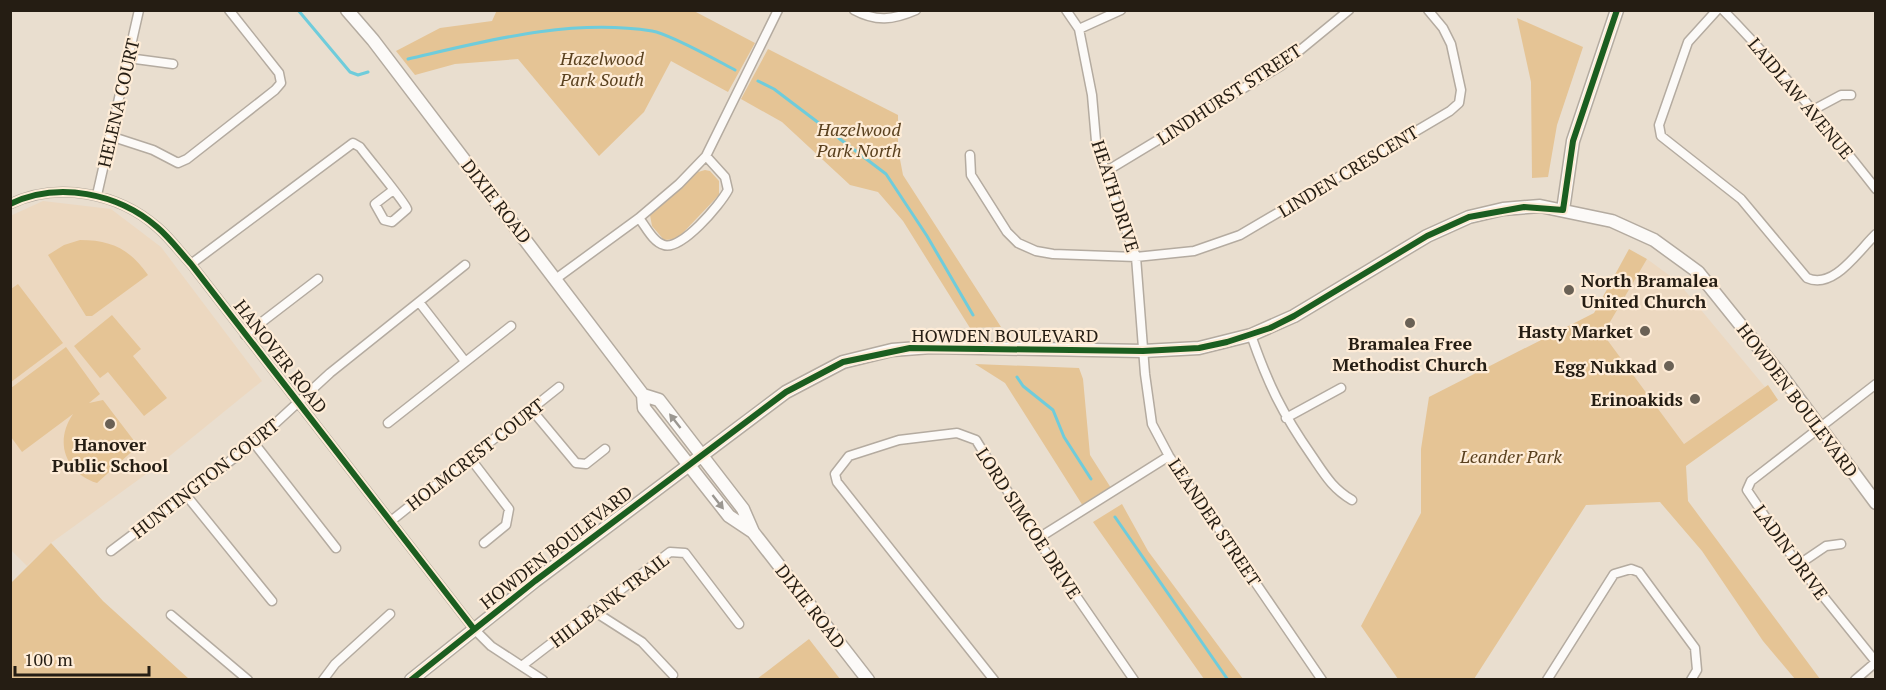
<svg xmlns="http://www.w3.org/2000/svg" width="1886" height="690" font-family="'PT Serif',serif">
	<rect width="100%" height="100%" fill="#e9decf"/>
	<path fill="#ecd8c0" d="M43 201 111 209 161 247 262 381 156 467 51 543 27 566 10 549V216Z
		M1647 259 1677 281 1765 387 1684 444 1603 334Z"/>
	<path fill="#e5c495" d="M497 10 694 11 755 43 728 92 671 61 644 112 599 156 518 59 455 64 415 75 396 51 440 28 492 21Z
		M1517 18 1583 47 1557 125 1548 177 1532 178 1531 82Z
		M768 49 898 115V149L903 175 1001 327 970 328 903 221 878 192 850 185 782 122 741 99Z
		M705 170 710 171 719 181V195L677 239 664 240 652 226 650 215 698 172Z
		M80 240C111 240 130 249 148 275L92 316H86L48 255 64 245Z
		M1629 249 1647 259 1603 334 1684 444 1768 385 1778 400 1686 466 1688 501 1820 679H1795L1763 641 1702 551 1660 502 1586 505 1474 679H1398L1361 626 1421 513V449L1429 397 1594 313Z
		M18 284 63 343 11 382V289Z
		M112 315 141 349 133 356 167 398 144 416 108 372 100 378 74 346Z
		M66 347 100 394 89 403 103 400 138 446 97 483C65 472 54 442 73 414L22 452 11 437V388Z
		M975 364 1079 368 1083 379 1090 455 1111 488 1083 506 1005 383Z
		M1122 504 1148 551 1243 679H1204L1093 522Z
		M51 543 103 601 189 679H11V583Z
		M809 639 840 679H757Z"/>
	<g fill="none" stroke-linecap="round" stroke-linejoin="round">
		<path stroke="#6fccdb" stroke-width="3" d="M298 10 350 72 358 75 368 72
			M408 59C486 41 570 18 652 31 670 34 716 60 735 70
			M758 81 774 89 886 174 927 236 973 315
			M1017 377 1023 386 1053 410 1064 437 1091 479
			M1115 517 1228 680"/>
		<g stroke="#b4aba0" stroke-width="11">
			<path id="street" d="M854 10C876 22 893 20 916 10
				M1066 10 1079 29 1092 95 1096 141 1109 184 1136 257 1145 374 1152 424 1169 456 1322 680
				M1717 10 1688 42 1659 125 1661 136 1741 199 1807 278C1834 290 1858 251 1876 234
				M1723 10C1778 66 1827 127 1876 189
				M1079 29 1121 10
				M128 58 173 64
				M1813 110 1841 95H1851
				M110 136 153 150 178 163 187 159 275 90 281 83 279 73 229 10
				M970 155 971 175 1007 232 1018 243 1036 251 1053 254 1136 257 1194 251 1240 235 1450 111 1459 103 1461 90 1451 44 1443 28 1428 10
				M1105 172 1282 65 1349 10
				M97 195 139 10
				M10 204C58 181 118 193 157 227 170 238 180 252 191 264L474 629 491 646 543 680
				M639 218C646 227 653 242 664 245 681 251 720 205 728 190L725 177 706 156
				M191 264 353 143 360 147C368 158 405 202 407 209L392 222 384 220 375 204 392 191
				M557 278 639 218 679 184 706 156 778 10
				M419 302 464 360
				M245 335 318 279
				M1251 335C1268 384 1282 413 1312 456 1325 475 1332 488 1352 500
				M1876 384 1751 481 1747 490 1798 565 1876 662
				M531 409 576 463 586 464 605 449
				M1286 418 1341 388
				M388 423 511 326
				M254 443 336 548
				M470 458 509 509 506 525 484 543
				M186 495 272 601
				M391 521 559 387
				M1037 539 1169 456
				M111 551 254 443 330 373 465 265
				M1798 565 1826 546 1841 544
				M592 610 642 642 673 675
				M171 615 248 680
				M523 665 670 552 685 553 739 624
				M323 680 335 664 390 614
				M994 680 837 482 835 474 849 456 899 440 957 433 976 440 1037 539 1134 680
				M1547 680 1614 574 1631 569 1639 572 1695 648 1697 670 1691 680
				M1855 680 1876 662"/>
		</g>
		<g stroke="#b4aba0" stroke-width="15">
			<path id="secondary" d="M347 10 373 40 643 395 644 408 729 516 753 532
				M1563 210 1573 141 1617 10
				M643 395 659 400 743 509 753 532 868 680
				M411 680 535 581 786 392 843 362 892 350 931 347 1143 351 1199 348 1251 335 1294 316 1427 236 1469 217 1503 209 1540 206 1612 221 1654 240 1698 272 1784 379 1876 503"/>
		</g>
		<use href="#street" stroke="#fcfaf8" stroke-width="8"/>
		<use href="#secondary" stroke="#fcfaf8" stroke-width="12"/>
		<g stroke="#feecd7" stroke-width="10">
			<path id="cycleway" d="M10 204C58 181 118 193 157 227 170 238 180 252 191 264L474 629
				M411 680 535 581 786 392 843 362 910 348 1143 351 1199 348 1227 342 1270 328 1294 316 1427 236 1469 217 1524 207 1563 210 1573 141 1617 10"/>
		</g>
		<use href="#cycleway" stroke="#1b5e20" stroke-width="6"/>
	</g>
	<defs><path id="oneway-solid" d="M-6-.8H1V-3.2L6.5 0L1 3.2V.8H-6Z" transform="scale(1.5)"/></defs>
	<g fill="#9b9791">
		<use href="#oneway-solid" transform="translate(675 421) rotate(-128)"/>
		<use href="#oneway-solid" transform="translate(718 502) rotate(52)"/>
	</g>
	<g fill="#6a6155" stroke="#feecd7" stroke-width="2">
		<circle cx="1569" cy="290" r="6"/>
		<circle cx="1410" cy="323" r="6"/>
		<circle cx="1645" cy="331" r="6"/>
		<circle cx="1669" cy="366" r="6"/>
		<circle cx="1695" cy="399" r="6"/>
		<circle cx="110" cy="424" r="6"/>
	</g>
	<g text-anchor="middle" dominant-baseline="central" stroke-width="4.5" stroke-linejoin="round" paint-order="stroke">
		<g font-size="18" font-style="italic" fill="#5a411f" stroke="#feecd7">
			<text x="602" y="58">Hazelwood<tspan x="602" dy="21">Park South</tspan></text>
			<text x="859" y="129">Hazelwood<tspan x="859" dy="21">Park North</tspan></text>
			<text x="1511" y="456">Leander Park</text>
		</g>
		<g font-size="18" fill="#251d13" stroke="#feecd7">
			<text transform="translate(1229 94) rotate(-33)">LINDHURST STREET</text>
			<text transform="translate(1801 98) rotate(50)">LAIDLAW AVENUE</text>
			<text transform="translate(118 103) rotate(-77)">HELENA COURT</text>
			<text transform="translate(1348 171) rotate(-31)">LINDEN CRESCENT</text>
			<text transform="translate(1116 196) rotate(72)">HEATH DRIVE</text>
			<text transform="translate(497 201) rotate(52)">DIXIE ROAD</text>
			<text x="1005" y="335">HOWDEN BOULEVARD</text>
			<text transform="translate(281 356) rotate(52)">HANOVER ROAD</text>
			<text transform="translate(1798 400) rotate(53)">HOWDEN BOULEVARD</text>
			<text transform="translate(475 454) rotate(-38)">HOLMCREST COURT</text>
			<text transform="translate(205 478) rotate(-38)">HUNTINGTON COURT</text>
			<text transform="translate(1215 522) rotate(56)">LEANDER STREET</text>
			<text transform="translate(1029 523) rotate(57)">LORD SIMCOE DRIVE</text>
			<text transform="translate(556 547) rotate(-38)">HOWDEN BOULEVARD</text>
			<text transform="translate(1791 552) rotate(54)">LADIN DRIVE</text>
			<text transform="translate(609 600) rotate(-37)">HILLBANK TRAIL</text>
			<text transform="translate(811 606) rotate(52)">DIXIE ROAD</text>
		</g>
		<g font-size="18" font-weight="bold" fill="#251d13" stroke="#feecd7" text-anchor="end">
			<text x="1581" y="280" text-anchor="start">North Bramalea<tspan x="1581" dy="21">United Church</tspan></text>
			<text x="1633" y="331">Hasty Market</text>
			<text x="1410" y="343" text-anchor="middle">Bramalea Free<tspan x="1410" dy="21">Methodist Church</tspan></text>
			<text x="1657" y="366">Egg Nukkad</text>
			<text x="1683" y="399">Erinoakids</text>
			<text x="110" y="444" text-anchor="middle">Hanover<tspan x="110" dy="21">Public School</tspan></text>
		</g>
	</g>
	<rect width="1886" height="690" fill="none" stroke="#251d13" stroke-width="24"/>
	<path d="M15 666v9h134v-9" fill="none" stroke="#251d13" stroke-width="3"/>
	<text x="24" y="666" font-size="18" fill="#251d13" stroke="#feecd7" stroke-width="4.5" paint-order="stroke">100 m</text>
</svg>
